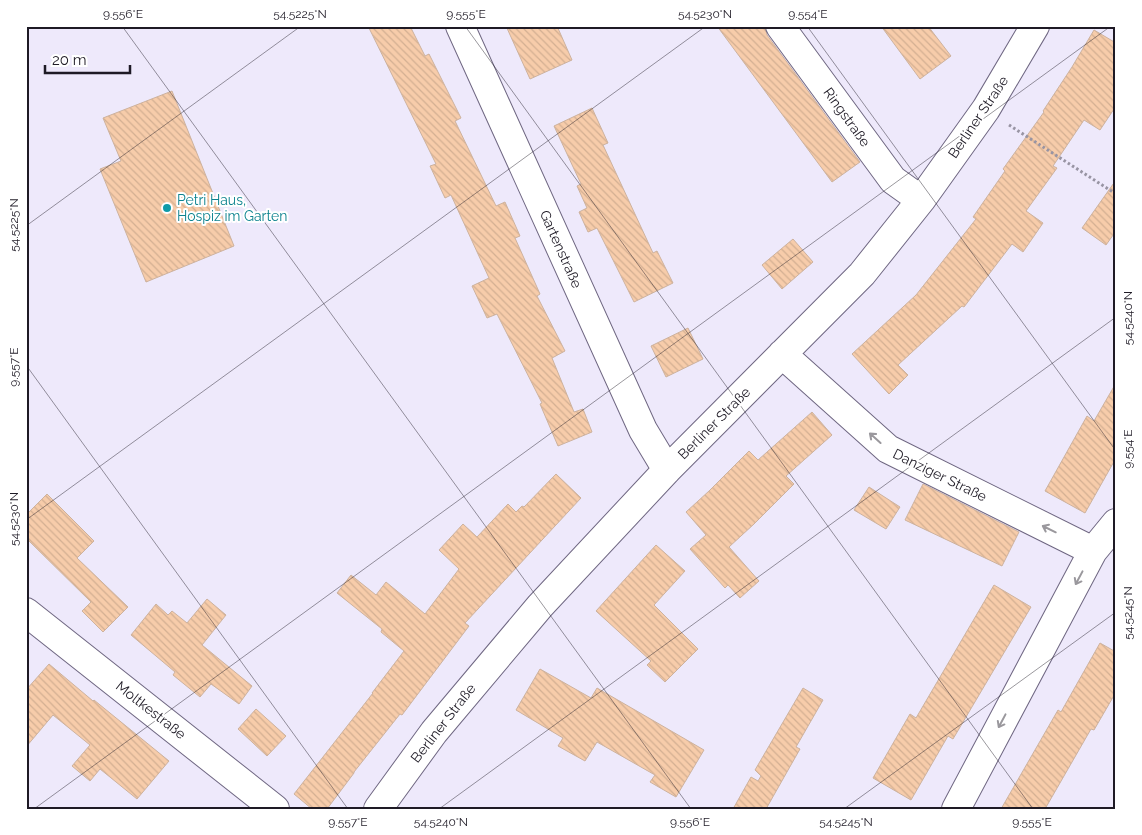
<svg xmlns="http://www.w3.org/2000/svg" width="1142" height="835" font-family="Raleway,sans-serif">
	<defs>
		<pattern id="building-back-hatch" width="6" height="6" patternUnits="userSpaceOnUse" patternTransform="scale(1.25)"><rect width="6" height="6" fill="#f7ccaa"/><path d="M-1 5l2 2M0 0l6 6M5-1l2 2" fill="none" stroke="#d3af92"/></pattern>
	</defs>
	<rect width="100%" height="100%" fill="#eee9fb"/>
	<path fill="url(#building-back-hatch)" stroke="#cdb29e" d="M368 26H410L425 56 429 54 461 118 455 121 496 206 505 202 520 236 515 238 540 294 537 296 565 351 552 358 574 412 583 409 592 432 558 446 540 404 542 403 497 314 487 318 472 286 489 278 451 195 445 198 430 166 436 164Z
		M506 26H557L572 60 530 79Z
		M717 26H765L767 35 860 162 832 182Z
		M881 26H928L951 56 920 79Z
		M1094 30 1116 43V106L1100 130 1084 120 1053 166 1057 168 1026 211 1043 223 1023 252 1012 244 964 307 962 306 898 365 908 375 889 394 852 354 916 295 976 219 973 217 1005 171 1003 169 1044 112 1043 111 1072 67Z
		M172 91 234 246 146 282 100 169 121 161 103 118Z
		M592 108 608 143 603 145 653 253 657 251 673 283 634 302 597 228 588 232 579 212 587 208 577 186 581 184 554 126Z
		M1116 180V231L1106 245 1082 228Z
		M793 239 813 262 782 289 762 265Z
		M688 328 703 359 666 377 651 346Z
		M1116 383V458L1085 513 1045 491 1087 416 1094 421Z
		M812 412 832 435 786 476 794 484 754 524 729 547 759 581 740 598 728 585 725 588 690 549 706 535 686 512 709 491 749 451 758 460Z
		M556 474 581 498 465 623 469 626 402 715 400 714 354 772V773L327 809H312L294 794 373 693H372L404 651 381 632 382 629 337 593 351 575 376 595 386 582 425 614 459 569 439 550 463 524 477 537 508 504 516 512 522 506 524 507Z
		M923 484 1019 532 1002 566 905 520Z
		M869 487 900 507 886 529 854 510Z
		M47 494 94 541 77 558 128 607 103 632 82 611 91 602 26 538V515Z
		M656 545 685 571 654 605 698 649 665 682 647 665 651 661 596 611Z
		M994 585 1031 607 953 739 948 736 911 800 873 778 910 714 916 718Z
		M207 599 226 615 202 645 252 686 239 704 211 684 200 697 173 675 175 672 131 635 156 604 168 615 172 611 187 623Z
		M1100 643 1116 652V692L1094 730 1091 729 1045 809H1001L1058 710 1061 712Z
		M49 664 93 701 94 700 169 761 137 799 100 769 90 781 72 766 90 745 53 715 26 747V690Z
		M540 669 591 698 597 688 704 750 676 797 650 782 655 775 597 742 585 761 558 746 563 738 516 710Z
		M803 688 823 700 796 747 800 749 766 809H733L751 777 758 781 761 776 755 770Z
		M256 709 286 736 267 756 238 729Z"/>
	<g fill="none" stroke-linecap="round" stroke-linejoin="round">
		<g stroke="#6f6782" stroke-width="30">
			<path id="minor" d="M460 26 643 430 667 470
				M780 26 893 180 921 200
				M782 354 888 449 1093 551
				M26 612 275 809
				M378 809 434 732 540 606 667 470 862 274 921 200 986 109 1035 26
				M956 809 1093 551 1116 523"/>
		</g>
		<path stroke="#9894a3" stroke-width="3" stroke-dasharray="2.5 2.5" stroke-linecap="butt" d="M1009 125 1116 194"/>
		<use href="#minor" stroke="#fff" stroke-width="28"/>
	</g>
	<defs><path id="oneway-shaft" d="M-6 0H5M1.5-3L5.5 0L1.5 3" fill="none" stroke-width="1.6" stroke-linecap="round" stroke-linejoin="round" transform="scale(1.25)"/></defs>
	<g stroke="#9a989d">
		<use href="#oneway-shaft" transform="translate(875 438) rotate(-138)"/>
		<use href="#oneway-shaft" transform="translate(1049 529) rotate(-154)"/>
		<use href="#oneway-shaft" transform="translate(1079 578) rotate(118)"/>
		<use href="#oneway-shaft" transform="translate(1002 721) rotate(118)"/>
	</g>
	<path fill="none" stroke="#1e1a25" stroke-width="1" stroke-opacity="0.45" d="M122 26 691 809M465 26 1033 809M807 26 1116 451M26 226 301 26M26 365 348 809M26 520 706 26M34 809 1111 26M439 809 1116 317M844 809 1116 612"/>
	<circle fill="#0f9aa8" stroke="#fff" stroke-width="2" cx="167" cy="208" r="5"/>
	<g text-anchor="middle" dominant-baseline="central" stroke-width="4" stroke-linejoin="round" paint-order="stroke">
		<g font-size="14" fill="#1e1a25" stroke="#fff">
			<text transform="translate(847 117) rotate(54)">Ringstraße</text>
			<text transform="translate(978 117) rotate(-56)">Berliner Straße</text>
			<text transform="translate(561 249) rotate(66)">Gartenstraße</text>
			<text transform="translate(714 423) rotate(-45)">Berliner Straße</text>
			<text transform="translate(940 475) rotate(26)">Danziger Straße</text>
			<text transform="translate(151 710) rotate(38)">Moltkestraße</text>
			<text transform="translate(443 723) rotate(-52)">Berliner Straße</text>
		</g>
		<g font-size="14" fill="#0d838f" stroke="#fff" text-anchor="start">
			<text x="177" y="200">Petri Haus,<tspan x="177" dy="16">Hospiz im Garten</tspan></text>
		</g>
	</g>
	<rect width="1142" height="835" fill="none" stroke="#ffffff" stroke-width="55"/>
	<path d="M45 65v8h85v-8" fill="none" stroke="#1e1a25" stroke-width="2.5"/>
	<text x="52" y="65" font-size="15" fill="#1e1a25" stroke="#ffffff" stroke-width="4" paint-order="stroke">20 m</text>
	<rect x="28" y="28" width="1086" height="780" fill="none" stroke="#1e1a25" stroke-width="2"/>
	<g font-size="12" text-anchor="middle" fill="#1e1a25">
		<text x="123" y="18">9.556°E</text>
		<text x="300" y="18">54.5225°N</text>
		<text x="466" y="18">9.555°E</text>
		<text x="705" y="18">54.5230°N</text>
		<text x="808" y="18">9.554°E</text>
		<text transform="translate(14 225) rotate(-90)" y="4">54.5225°N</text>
		<text transform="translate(1128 318) rotate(-90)" y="4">54.5240°N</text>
		<text transform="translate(14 367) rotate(-90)" y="4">9.557°E</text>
		<text transform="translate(1128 449) rotate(-90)" y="4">9.554°E</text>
		<text transform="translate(14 519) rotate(-90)" y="4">54.5230°N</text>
		<text transform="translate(1128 613) rotate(-90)" y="4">54.5245°N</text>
		<text x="348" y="826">9.557°E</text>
		<text x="441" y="826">54.5240°N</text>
		<text x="690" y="826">9.556°E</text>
		<text x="846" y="826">54.5245°N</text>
		<text x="1032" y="826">9.555°E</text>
	</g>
</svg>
